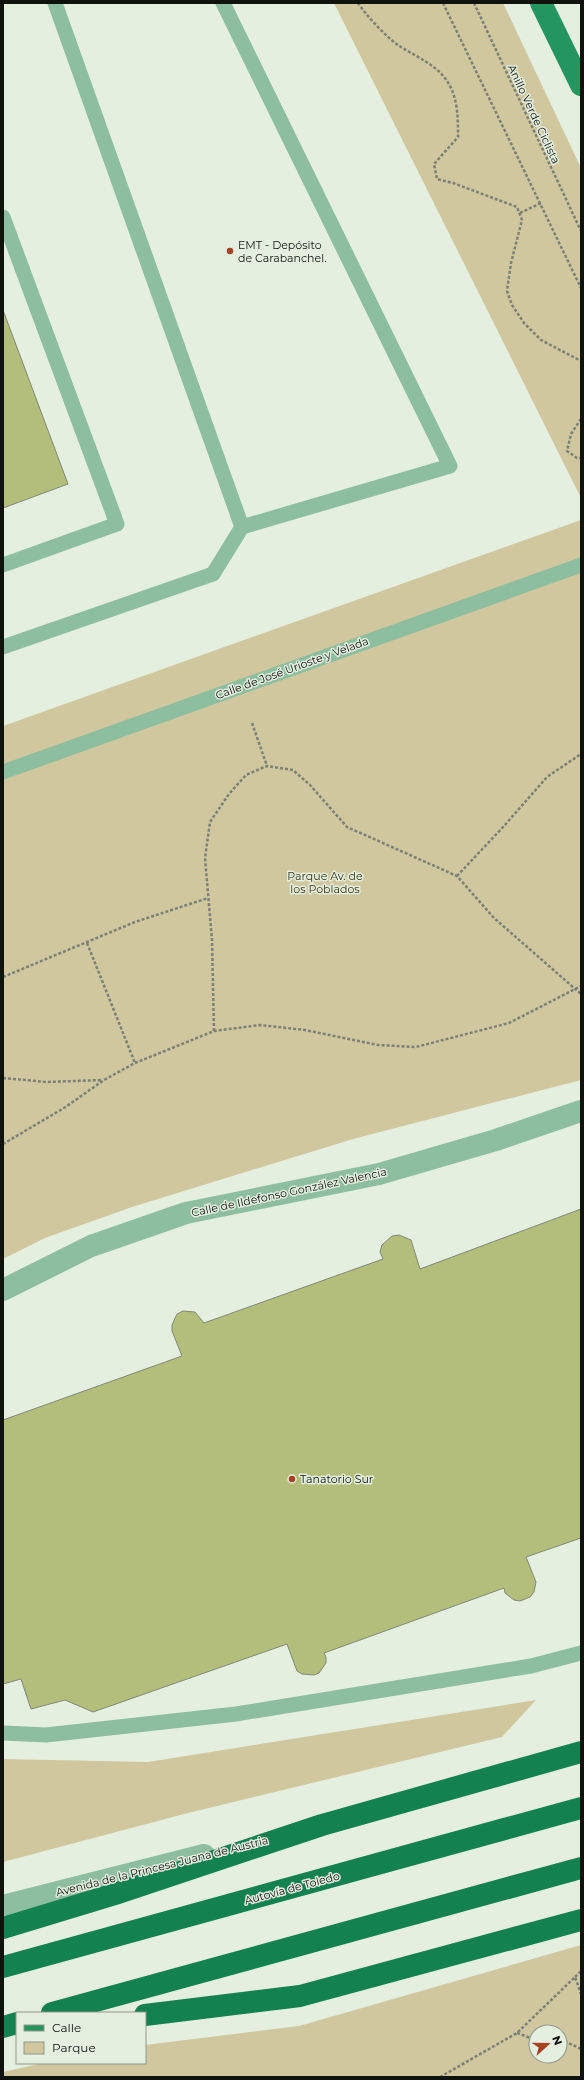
<svg xmlns="http://www.w3.org/2000/svg" width="584" height="2080" font-family="Montserrat,sans-serif">
	<rect width="100%" height="100%" fill="#e4efe0"/>
	<path fill="#d0c79e" fill-rule="evenodd" d="M334 3H503L581 168V498Z
		M581 520V1080L353 1139 132 1207 45 1238 3 1259V726Z
		M536 1700 502 1737 184 1814 3 1862V1759L148 1762Z
		M581 1945V2077H3V2072L43 2063H145V2045L299 2026ZM536 2032H560V2056H536Z"/>
	<path fill="#b2be7a" stroke="#848778" d="M3 310 68 484 3 508Z
		M581 1209V1538L526 1557 536 1582 534 1592 530 1597 520 1601 514 1600 505 1593 504 1588 324 1653 326 1657V1663L319 1673 314 1675 302 1674 297 1671 287 1644 93 1712 65 1700 31 1709 21 1679 3 1684V1420L182 1356 172 1331V1325L177 1314 183 1311 195 1312 204 1323 383 1259 380 1252 382 1245 392 1236 399 1235 411 1240 420 1269Z"/>
	<g fill="none" stroke-linecap="round" stroke-linejoin="round">
		<path stroke="#7a8177" stroke-width="2.5" stroke-dasharray="3 2" stroke-linecap="butt" d="M358 3C366 15 386 37 398 45 414 56 436 64 447 81 458 97 458 118 458 137L434 164 437 179 453 183 517 207 522 220 511 263 507 291 512 305 524 323 541 340 581 361
			M443 3 581 288
			M474 3 581 231
			M520 213 541 203
			M581 419 571 434 567 451 577 458H581
			M252 723 267 766
			M457 876 504 826 547 777 581 754
			M87 943 135 1063
			M3 977 135 922 208 898
			M214 1031 212 940 205 858 210 822 229 794 246 775 267 766 293 770 310 785 347 827 457 876 494 918 581 994
			M3 1078 47 1082 103 1080
			M3 1144 64 1108 104 1080 135 1063 214 1031 260 1025 305 1030 378 1045 416 1047 509 1023 581 986
			M575 1977 581 1971
			M517 2033 536 2040
			M560 2039 581 2049
			M440 2077 517 2033 575 1977 581 1994"/>
		<path stroke="#8dbe9f" stroke-width="15" d="M55 3 242 527
			M3 217 117 524 3 565
			M3 647 213 574 242 527 450 466 223 3
			M3 772 581 565
			M3 1733 46 1735 236 1714 531 1666 581 1653"/>
		<path stroke="#8dbe9f" stroke-width="22" d="M3 1290 91 1246 186 1213 379 1174 496 1140 581 1111
			M3 1906 204 1855"/>
		<path stroke="#24955f" stroke-width="22" d="M541 3 581 85"/>
		<path stroke="#138150" stroke-width="22" d="M3 1928 115 1894 322 1825 581 1752
			M3 1967 581 1808
			M52 2013 581 1868
			M145 2015 300 1996 581 1920
			M3 2027 17 2023"/>
	</g>
	<g fill="#a84022" stroke="#e4efe0" stroke-width="1.5">
		<circle cx="230" cy="251" r="4"/>
		<circle cx="292" cy="1479" r="4"/>
	</g>
	<g text-anchor="middle" dominant-baseline="central" stroke-width="3" stroke-linejoin="round" paint-order="stroke">
		<g font-size="11" fill="#0f120d" stroke="#e4efe0">
			<text transform="translate(534 114) rotate(65)">Anillo Verde Ciclista</text>
			<text transform="translate(292 668) rotate(-20)">Calle de José Urioste y Velada</text>
			<text transform="translate(289 1192) rotate(-12)">Calle de Ildefonso González Valencia</text>
			<text transform="translate(162 1866) rotate(-14)">Avenida de la Princesa Juana de Austria</text>
			<text transform="translate(292 1888) rotate(-15)">Autovía de Toledo</text>
		</g>
		<g font-size="11" fill="#0f120d" stroke="#e4efe0" text-anchor="start">
			<text x="238" y="245">EMT - Depósito<tspan x="238" dy="13">de Carabanchel.</tspan></text>
			<text x="300" y="1479">Tanatorio Sur</text>
		</g>
		<g font-size="11" fill="#373010" stroke="#e4efe0">
			<text x="325" y="876">Parque Av. de<tspan x="325" dy="13">los Poblados</tspan></text>
		</g>
	</g>
	<rect width="584" height="2080" fill="none" stroke="#0f120d" stroke-width="8"/>
	<rect x="16" y="2012" width="130" height="52" fill="#e4efe0" stroke="#8f978c"/>
	<rect x="24" y="2025" width="20" height="6" fill="#24955f" stroke="#8f978c"/>
	<text x="52" y="2032" font-size="12" fill="#0f120d">Calle</text>
	<rect x="24" y="2042" width="20" height="12" fill="#d0c79e" stroke="#8f978c"/>
	<text x="52" y="2052" font-size="12" fill="#0f120d">Parque</text>
	<g transform="translate(548 2044) rotate(69)"><circle r="19" fill="#e4efe0" stroke="#8f978c"/>
	<path d="M0-3L7 15L0 10L-7 15Z" fill="#a84022"/>
	<text y="-6" font-size="11" font-weight="bold" text-anchor="middle" fill="#0f120d">N</text>
	</g>
</svg>
